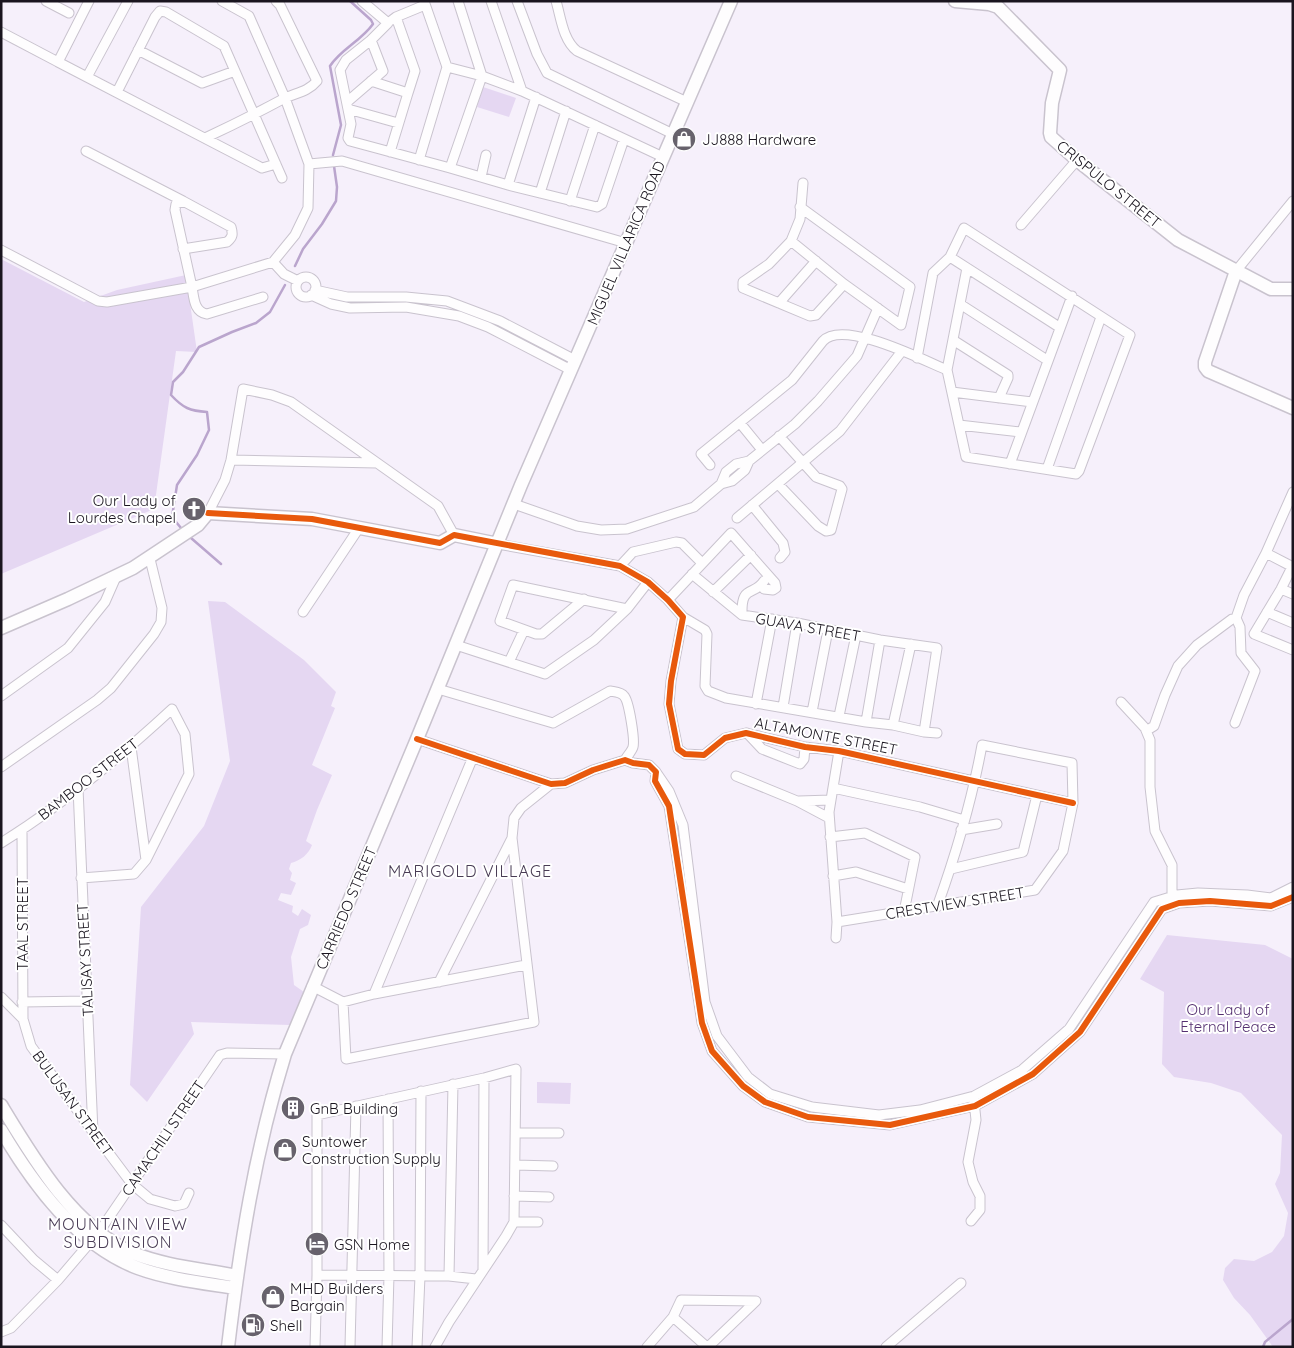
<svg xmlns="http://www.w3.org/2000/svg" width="1294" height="1348" font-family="Quicksand,sans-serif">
	<rect width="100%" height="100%" fill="#f6f0fb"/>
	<path fill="#e5d7f2" d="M483 87 516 98 509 117 477 107Z
		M1 259 84 302 117 290 186 275 197 352 176 351 154 509 1 574Z
		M208 601 225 602 304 660 336 692 331 706 335 708 312 765 332 775 317 810 306 841 312 845C309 854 300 861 291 863L289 869 292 873 290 880 296 883 291 895 281 893 278 900 293 906 292 912 298 916 302 909 311 915 308 925 300 929 291 957 294 985 304 992 290 1025 191 1022 194 1034 147 1102 130 1085 141 907 204 826 230 761Z
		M1167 935 1265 945 1293 959V1347H1273L1250 1315 1234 1298 1223 1280 1225 1268 1234 1259 1254 1261 1272 1252 1284 1236 1288 1213 1275 1184 1280 1173 1282 1135 1241 1093 1211 1083 1174 1077 1162 1064 1164 992 1140 979Z
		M537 1082 571 1083 570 1104 537 1103Z"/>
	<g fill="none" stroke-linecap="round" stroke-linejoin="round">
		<path stroke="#baa5cd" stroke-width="2.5" d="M333 155 341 125 330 66C341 49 361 41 373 24L371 20 350 1
			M295 266 303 249 322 224 336 201 337 187 334 166
			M181 528 172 517 177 485 197 455 209 430 207 412C190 411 183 408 171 395L173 382 183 372 199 347 232 332 256 323 270 312 285 285
			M191 538 221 564
			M1263 1347 1265 1342 1293 1319"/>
		<g stroke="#c9c3ce" stroke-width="11">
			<path id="street" d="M46 1 69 13
				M222 1 249 16 285 98 309 164 308 208 295 235 273 262 192 287C194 298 194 312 207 314L263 297
				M362 1 388 23 371 40 346 60 340 70 351 124 348 138 350 141 450 168
				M424 1 447 67 482 76 522 91 663 157
				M458 1 482 76 450 168 508 185 536 97
				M491 1 522 91
				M517 1 537 54 547 73 673 134
				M556 1C561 18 563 40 577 51L687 102
				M392 20 396 17 425 5
				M1 32 58 62 89 1
				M138 50 202 83 235 71
				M58 62 262 168 276 164
				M87 77 128 1
				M371 81 408 93 415 71 396 17
				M117 92 155 17 160 11 166 12 224 46 282 178
				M347 102 383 71 371 40
				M348 109 398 123
				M205 138C231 126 257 113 283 99 295 93 308 92 317 81L280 5 276 1
				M390 152 408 93
				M419 160 447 67
				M309 164 342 161 626 243
				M481 177 486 155
				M803 183 800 219 791 241 769 264 743 282V288L810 316 816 315 844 284
				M508 185 597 207 602 204 624 139
				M540 193 566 111
				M183 201 231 227C233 234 233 237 227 242L183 249
				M570 201 595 125
				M1021 225 1077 160
				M791 241 844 284 901 325 910 287 800 207
				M1 250 98 301 107 302 192 287 175 210 176 204 183 201 86 151
				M950 257 1059 327
				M273 262 284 274 298 281
				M1236 271 1293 201
				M296 287a10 10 0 1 1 20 0a10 10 0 1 1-20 0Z
				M315 290 347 297H406L447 301 500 321 575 360
				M311 295 331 304 350 308 406 307 459 316 488 327 571 370
				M779 303 816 261
				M960 304 1047 360
				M953 340 1008 375V378L999 398
				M917 358 933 273 950 257 964 228 1130 335 1079 471 1076 474 966 457 947 370 967 268
				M952 392 1032 402
				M740 423 762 450
				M959 425 1021 432
				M231 460 377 463
				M1010 464 1072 296
				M710 465 701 454 792 380 823 341C843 319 923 360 947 370
				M1047 469 1101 317
				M721 484 732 481 745 470 749 461 795 424 818 401 857 356 878 308
				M778 484 818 526 826 531 831 530 842 489 840 486 816 477 779 436
				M1293 492 1266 553 1293 567
				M514 504 577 526 601 530 627 529 694 507 721 484 726 472 736 464 749 461
				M752 505 783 543 785 552 780 558
				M208 513 225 480 231 460 243 389 272 395 291 402 438 506 454 535
				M737 518 840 431 902 351
				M498 544 620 566 648 582 668 600 683 617 671 681 669 704 678 749 685 754 704 755 725 738 746 733 805 747 839 751 1073 803
				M620 566 633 552 676 542 682 543 702 563
				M1292 567 1281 589 1254 634 1293 650
				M692 574 742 615 797 623 880 640 937 648 924 732
				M1281 589 1293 594
				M713 592 751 555
				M584 599 542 634H536L500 621 513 585 627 609
				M668 600 731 533 775 583 776 588 773 590 764 589 761 585
				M303 612 359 528
				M1267 612 1293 623
				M742 615C741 583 754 597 764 581
				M683 617 705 630 707 634 705 686 708 691 726 698 866 722 893 725 924 732 937 733
				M456 645 545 674 594 640 627 609 648 582
				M509 662 524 630
				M438 689 553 723 610 691C615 692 621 692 624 696 629 701 635 740 633 747 632 751 627 756 625 760
				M1 696 68 648 105 602 116 577
				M1121 702 1145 728 1149 729 1154 726 1165 695 1178 666 1197 645 1232 619 1236 618
				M756 704 772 619
				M783 707 797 623
				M812 712 828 630
				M839 716 856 635
				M866 722 880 640
				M1235 723 1255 671 1241 653 1240 627 1236 618 1244 595 1266 553
				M893 725 911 644
				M1145 728 1150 740V787L1155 831 1172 865V896
				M747 733 762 749 800 764 804 759 805 747
				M417 739 551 784 565 783 593 770 625 760 633 763 649 765 656 772 655 781 669 806 702 1023 712 1051 743 1086 765 1102 808 1117 890 1125 975 1106 1033 1074 1080 1032 1162 909 1179 903 1210 901 1271 906 1293 897
				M131 747 146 860
				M1 767 97 700 111 688 154 634 161 622 162 608 150 559
				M656 772 669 791 683 825 705 1002 717 1036 748 1077 770 1094 812 1107 879 1115 920 1110 974 1096 1022 1070 1069 1029 1154 902 1177 895 1198 893 1247 895 1271 898 1293 887
				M736 776 797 801 829 818
				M78 788 93 1132
				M833 788 920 807 964 820
				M799 801 831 800
				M22 830 23 1019
				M961 830 997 824
				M830 837 865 833 915 857 904 912
				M1 843C62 805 119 758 172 709L185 734 189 774 146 860 134 874 81 878
				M951 869 1023 852 1037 795
				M833 876 856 872 908 889
				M837 922 1035 890 1063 851 1073 803 1072 763 982 745C972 800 956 854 937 907
				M836 938 837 922 829 812 839 751
				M439 982 512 838
				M312 986 343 1002 374 994 526 965
				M374 994 473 757
				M1 997 23 1019 31 1046 93 1132 132 1184 150 1199 175 1206 184 1204 189 1193
				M22 1002 88 1001
				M343 1002 346 1059 534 1022 512 838 514 818 521 808 551 784
				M516 1133H559
				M515 1165 553 1166
				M514 1196 549 1197
				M971 1221 980 1210V1196L973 1182 968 1162 976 1120 974 1101
				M514 1222H538
				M1 1225 34 1260 58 1280 99 1232 220 1055 227 1053 285 1054
				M483 1270 484 1078
				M317 1275 449 1276 476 1279
				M449 1276 453 1084
				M673 1317 707 1347
				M1 1332 11 1328 58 1280
				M315 1347 317 1275V1115L484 1078 516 1069 514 1222 506 1236 449 1322 435 1347
				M350 1347 356 1106
				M387 1347 389 1275 388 1099
				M417 1347 420 1276 421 1091
				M647 1347 673 1317 681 1300 756 1301
				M708 1347 756 1301
				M886 1347 961 1283"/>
		</g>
		<g stroke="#c9c3ce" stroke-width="15">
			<path id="secondary" d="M955 1 989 4 998 7 1060 70 1052 103 1050 133 1051 137 1077 160 1178 240 1271 289H1293
				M1236 271 1205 362V367L1208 371 1293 408
				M1 628 68 599 133 568 198 525 208 513 312 519 440 543 454 535 498 544
				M1 1105C33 1158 74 1228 133 1253 165 1266 202 1269 237 1276
				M1 1130C33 1184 78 1246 138 1268 168 1279 204 1283 235 1288
				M228 1347C240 1246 255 1151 285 1054L417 739 521 485 731 1"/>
		</g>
		<use href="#street" stroke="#fefdfe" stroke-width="9"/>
		<use href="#secondary" stroke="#fefdfe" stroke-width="12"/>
		<g stroke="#fff" stroke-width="9">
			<path id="cycleway" d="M208 513 312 519 440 543 454 535 620 566 648 582 668 600 683 617 671 681 669 704 678 749 685 754 704 755 725 738 746 733 805 747 839 751 1073 803
				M417 739 551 784 565 783 593 770 625 760 633 763 649 765 656 772 655 781 669 806 702 1023 712 1051 743 1086 765 1102 808 1117 890 1125 975 1106 1033 1074 1080 1032 1162 909 1179 903 1210 901 1271 906 1293 897"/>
		</g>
		<use href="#cycleway" stroke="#e8590c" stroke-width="6"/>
	</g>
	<defs>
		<g id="shop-disc" transform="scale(1.25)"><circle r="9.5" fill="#67626c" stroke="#fff"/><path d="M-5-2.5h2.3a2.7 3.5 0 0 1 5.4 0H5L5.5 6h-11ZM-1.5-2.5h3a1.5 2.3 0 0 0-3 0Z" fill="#fff"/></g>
		<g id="church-disc" transform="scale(1.25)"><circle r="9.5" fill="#67626c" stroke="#fff"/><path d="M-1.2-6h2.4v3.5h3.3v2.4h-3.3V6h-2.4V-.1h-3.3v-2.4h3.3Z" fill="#fff"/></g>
		<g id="building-disc" transform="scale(1.25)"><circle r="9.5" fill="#67626c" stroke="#fff"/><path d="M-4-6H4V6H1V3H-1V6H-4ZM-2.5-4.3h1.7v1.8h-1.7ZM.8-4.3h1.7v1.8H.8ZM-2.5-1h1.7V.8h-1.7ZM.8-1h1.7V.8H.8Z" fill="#fff"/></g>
		<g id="hotel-disc" transform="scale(1.25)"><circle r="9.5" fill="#67626c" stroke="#fff"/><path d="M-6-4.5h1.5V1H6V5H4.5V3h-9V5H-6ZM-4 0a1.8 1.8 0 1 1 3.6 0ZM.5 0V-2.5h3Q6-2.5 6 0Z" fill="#fff"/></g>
		<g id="fuel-disc" transform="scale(1.25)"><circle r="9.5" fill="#67626c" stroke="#fff"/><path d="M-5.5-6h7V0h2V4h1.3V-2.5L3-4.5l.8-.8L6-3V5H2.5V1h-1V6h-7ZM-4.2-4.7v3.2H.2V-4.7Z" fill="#fff"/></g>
	</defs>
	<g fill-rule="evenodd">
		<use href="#shop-disc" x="684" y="139"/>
		<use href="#church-disc" x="194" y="509"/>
		<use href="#building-disc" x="293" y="1108"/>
		<use href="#shop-disc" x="285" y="1150"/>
		<use href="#hotel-disc" x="317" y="1244"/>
		<use href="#shop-disc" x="273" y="1297"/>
		<use href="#fuel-disc" x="253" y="1325"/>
	</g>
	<g text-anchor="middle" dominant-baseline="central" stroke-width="4" stroke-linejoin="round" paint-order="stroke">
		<g font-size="15" fill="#1a151f" stroke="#fff" text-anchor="start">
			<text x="702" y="139">JJ888 Hardware</text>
			<text x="176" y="500" text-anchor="end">Our Lady of<tspan x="176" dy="17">Lourdes Chapel</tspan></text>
			<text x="310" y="1108">GnB Building</text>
			<text x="302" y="1141">Suntower<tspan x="302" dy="17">Construction Supply</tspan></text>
			<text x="334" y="1244">GSN Home</text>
			<text x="290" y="1288">MHD Builders<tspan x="290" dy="17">Bargain</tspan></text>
			<text x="270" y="1325">Shell</text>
		</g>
		<g font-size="15" fill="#1a151f" stroke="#fff">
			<text transform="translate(1109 184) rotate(39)">CRISPULO STREET</text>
			<text transform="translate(626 243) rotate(-67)">MIGUEL VILLARICA ROAD</text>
			<text transform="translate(808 627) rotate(10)">GUAVA STREET</text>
			<text transform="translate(826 736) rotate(11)">ALTAMONTE STREET</text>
			<text transform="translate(88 779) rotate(-38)">BAMBOO STREET</text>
			<text transform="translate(955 903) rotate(-9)">CRESTVIEW STREET</text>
			<text transform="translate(346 908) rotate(-67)">CARRIEDO STREET</text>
			<text transform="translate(22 924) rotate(-90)">TAAL STREET</text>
			<text transform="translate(85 960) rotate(-93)">TALISAY STREET</text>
			<text transform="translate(73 1103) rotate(54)">BULUSAN STREET</text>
			<text transform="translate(163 1138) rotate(-56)">CAMACHILI STREET</text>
		</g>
		<g font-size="15" fill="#553071" stroke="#fff">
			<text x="1228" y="1009">Our Lady of<tspan x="1228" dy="17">Eternal Peace</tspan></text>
		</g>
		<g font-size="16" letter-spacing="1" fill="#493c55" stroke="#fff">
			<text x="470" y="871">MARIGOLD VILLAGE</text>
			<text x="118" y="1224">MOUNTAIN VIEW<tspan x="118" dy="18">SUBDIVISION</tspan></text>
		</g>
	</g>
	<rect width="1294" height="1348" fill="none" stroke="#1a151f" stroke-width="5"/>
</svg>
